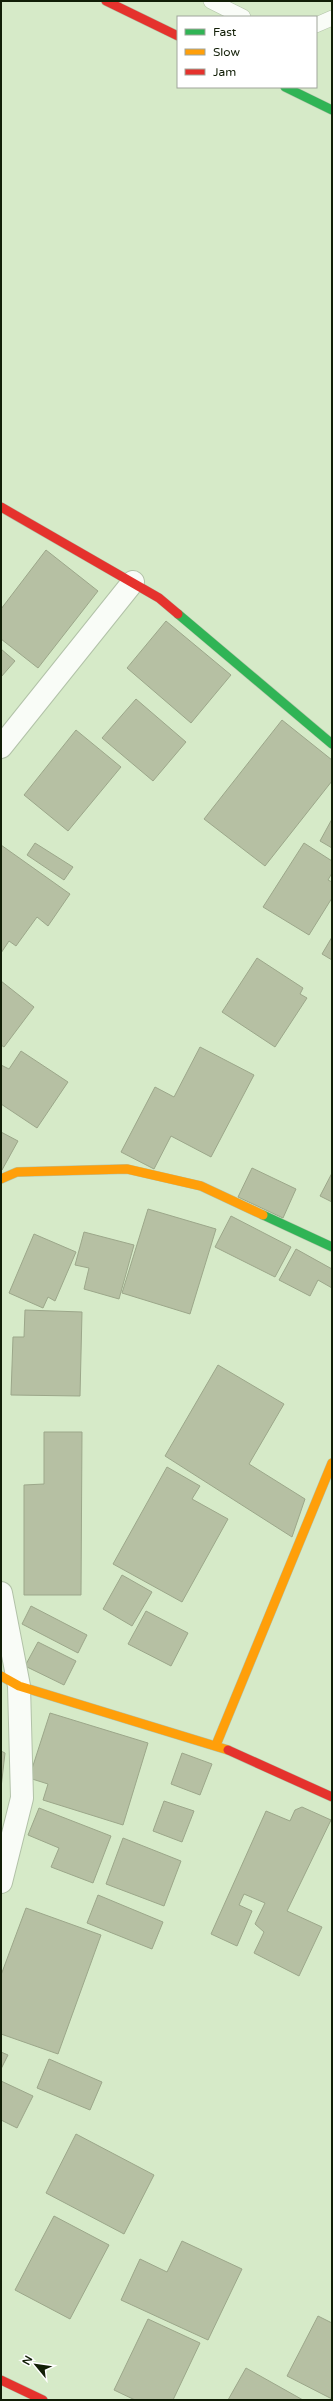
<svg xmlns="http://www.w3.org/2000/svg" width="333" height="2401" font-family="'Varela Round',sans-serif">
	<rect width="100%" height="100%" fill="#d6eac8"/>
	<path fill="#b6c0a3" stroke="#9ca78a" d="M46 550 98 591 38 668 1 639V609Z
		M166 621 231 675 191 723 127 668Z
		M1 649 15 661 1 677Z
		M136 699 186 742 153 781 102 738Z
		M282 720 332 760V781L265 866 204 819Z
		M76 730 121 767 68 831 24 795Z
		M332 819V848L320 841Z
		M35 843 73 867 64 880 27 855Z
		M304 843 332 861V873L328 880 332 882V898L309 935 263 907Z
		M1 845 70 894 48 926 37 917 16 946 9 941 1 953Z
		M332 937V960L322 954Z
		M257 958 303 988 300 994 307 998 275 1047 222 1012Z
		M1 981 34 1007 4 1047 1 1045Z
		M200 1047 254 1075 211 1157 171 1136 154 1169 121 1152 155 1087 174 1097Z
		M21 1051 68 1082 37 1128 1 1104V1065L9 1069Z
		M1 1132 18 1141 2 1170 1 1169Z
		M252 1168 296 1189 283 1218 238 1197Z
		M332 1173V1202L320 1196Z
		M148 1209 216 1229 190 1314 122 1293Z
		M231 1216 291 1247 275 1277 215 1247Z
		M84 1232 134 1245 119 1299 84 1289 89 1268 75 1265Z
		M34 1234 76 1252 55 1301 48 1297 43 1308 9 1293Z
		M296 1249 332 1269V1288L318 1280 310 1296 279 1280Z
		M25 1310 82 1312 80 1396 11 1395 13 1337H24Z
		M218 1365 284 1404 249 1464 305 1499 292 1537 165 1456Z
		M44 1432H82L81 1595H24V1485L44 1484Z
		M167 1467 200 1486 192 1499 228 1519 182 1602 113 1564Z
		M122 1575 152 1592 132 1626 103 1609Z
		M31 1606 87 1635 78 1653 22 1624Z
		M146 1611 188 1633 171 1666 128 1644Z
		M38 1642 76 1661 64 1685 25 1666Z
		M50 1713 148 1743 123 1825 43 1800 48 1784 29 1778Z
		M1 1751 5 1753 1 1788Z
		M182 1753 212 1764 200 1795 171 1784Z
		M164 1801 194 1811 182 1842 153 1831Z
		M302 1807 331 1820 287 1911 322 1927 299 1976 254 1953 264 1932 255 1924 265 1903 244 1894 239 1905 252 1911 237 1946 211 1934 266 1811 290 1821 295 1810Z
		M39 1808 111 1836 93 1883 51 1867 59 1848 28 1835Z
		M123 1838 181 1861 164 1906 106 1884Z
		M98 1895 163 1922 152 1949 87 1923Z
		M26 1908 101 1935 58 2054 1 2034V1975Z
		M1 2052 8 2055 1 2069Z
		M49 2059 102 2082 90 2110 37 2088Z
		M1 2081 33 2096 17 2128 1 2120Z
		M76 2134 154 2175 124 2234 46 2193Z
		M54 2216 109 2245 70 2319 15 2290Z
		M182 2241 242 2269 208 2340 121 2300 140 2259 167 2272Z
		M318 2316 332 2323V2399L287 2376Z
		M148 2319 200 2343 173 2400H135L114 2390Z
		M246 2368 303 2400H228Z"/>
	<g fill="none" stroke-linecap="round" stroke-linejoin="round">
		<g stroke="#b2c2a8" stroke-width="16">
			<path id="lane" d="M211 1 243 17
				M316 25 332 18"/>
		</g>
		<g stroke="#b2c2a8" stroke-width="24">
			<path id="street" d="M1 747 133 582
				M1 1593 19 1686 22 1798 1 1882"/>
		</g>
		<g stroke="#b2c2a8" stroke-width="10">
			<path id="fast" d="M285 87 332 110
				M178 614 332 744
				M263 1215 332 1247"/>
		</g>
		<g stroke="#b2c2a8" stroke-width="10">
			<path id="slow" d="M1 1179 17 1172 127 1169 201 1186 263 1215
				M1 1676 19 1686 228 1750
				M216 1745 332 1463"/>
		</g>
		<g stroke="#b2c2a8" stroke-width="10">
			<path id="jam" d="M106 1 178 36
				M1 507 159 598 178 614
				M228 1750 332 1797
				M1 2380 43 2400"/>
		</g>
		<use href="#lane" stroke="#f9fcf7" stroke-width="15"/>
		<use href="#street" stroke="#f9fcf7" stroke-width="22"/>
		<use href="#fast" stroke="#30b455" stroke-width="9"/>
		<use href="#slow" stroke="#ff9f0a" stroke-width="9"/>
		<use href="#jam" stroke="#e5322d" stroke-width="9"/>
	</g>
	<rect width="333" height="2401" fill="none" stroke="#111e06" stroke-width="4"/>
	<rect x="177" y="16" width="140" height="72" fill="#ffffff" stroke="#a0a59b"/>
	<rect x="185" y="29" width="20" height="6" fill="#30b455" stroke="#a0a59b"/>
	<text x="213" y="36" font-size="12" fill="#111e06">Fast</text>
	<rect x="185" y="49" width="20" height="6" fill="#ff9f0a" stroke="#a0a59b"/>
	<text x="213" y="56" font-size="12" fill="#111e06">Slow</text>
	<rect x="185" y="69" width="20" height="6" fill="#e5322d" stroke="#a0a59b"/>
	<text x="213" y="76" font-size="12" fill="#111e06">Jam</text>
	<g transform="translate(36 2365) rotate(299)" stroke="#ffffff" stroke-width="3" paint-order="stroke">
	<path d="M0-3L7 15L0 10L-7 15Z" fill="#111e06"/>
	<text y="-6" font-size="11" font-weight="bold" text-anchor="middle" fill="#111e06">N</text>
	</g>
</svg>
